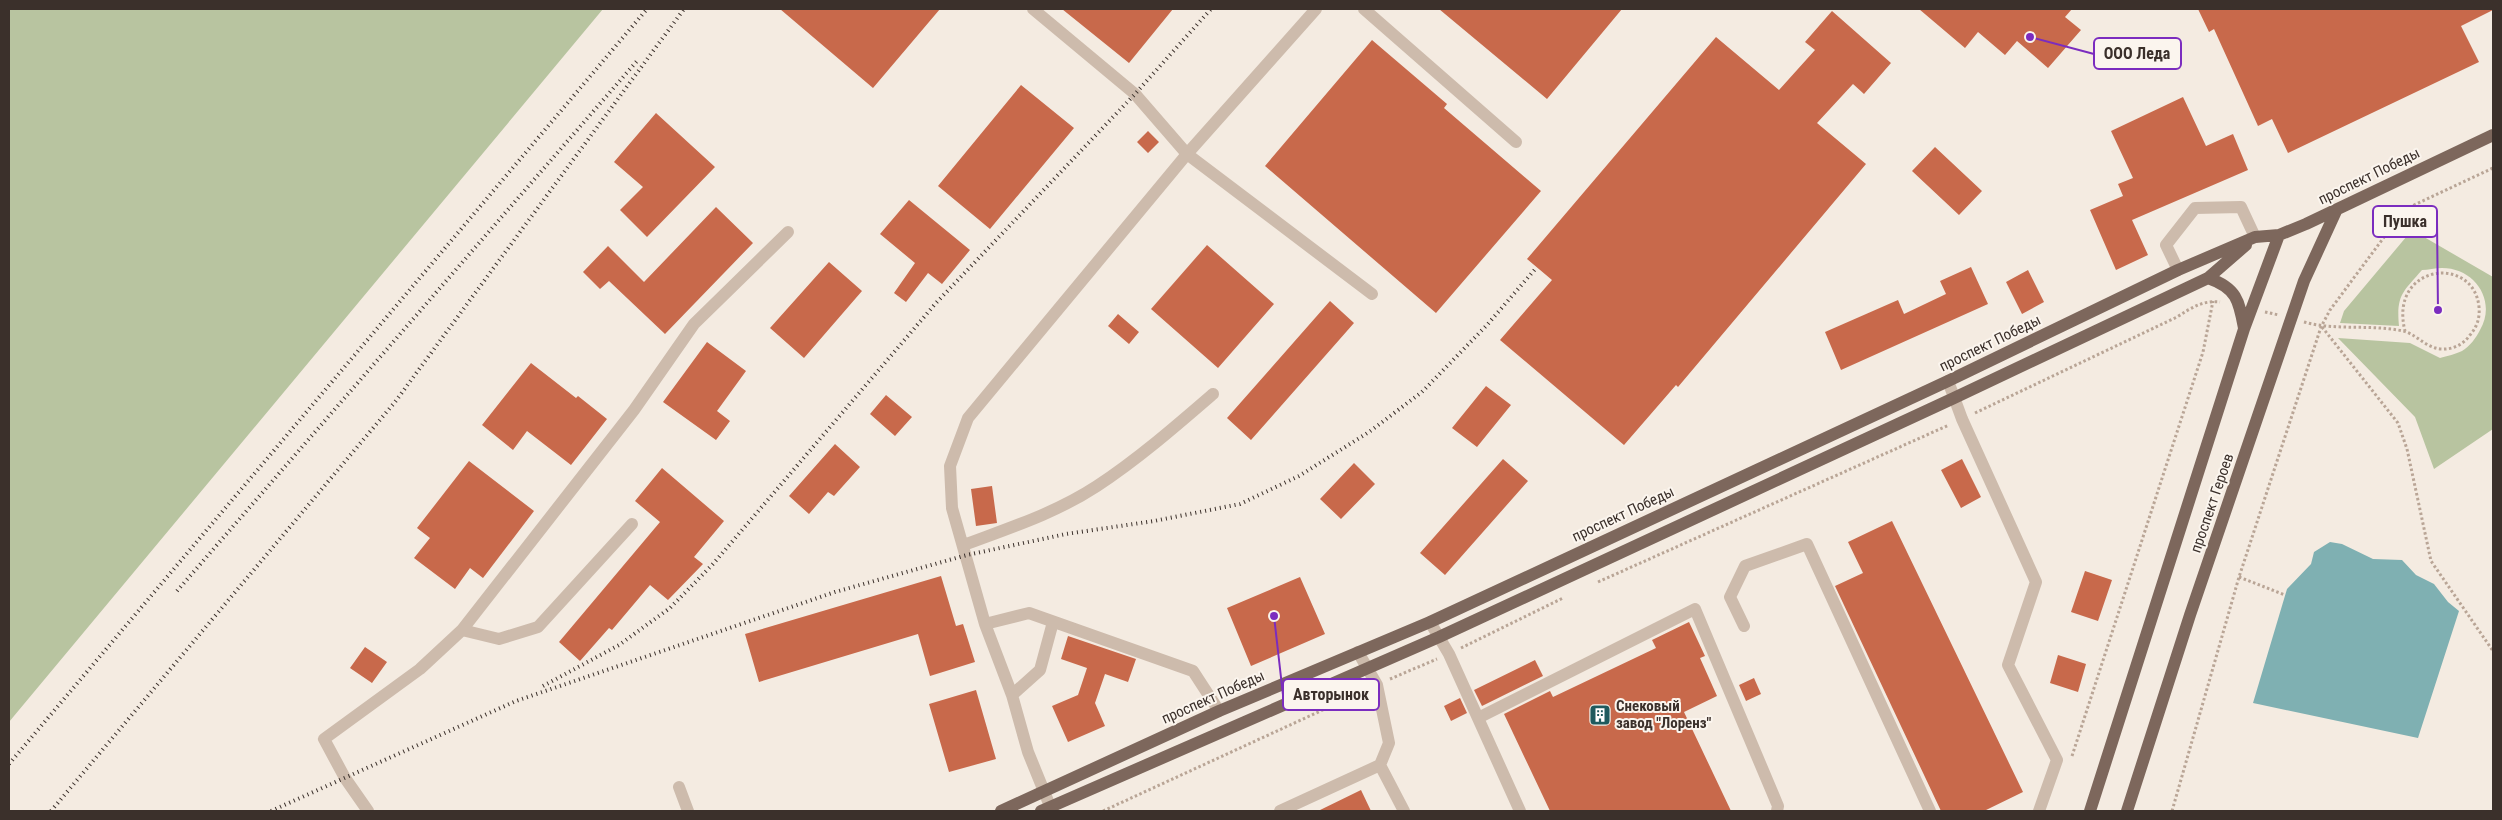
<svg xmlns="http://www.w3.org/2000/svg" width="2502" height="820" font-family="'Roboto Condensed',sans-serif">
	<rect width="100%" height="100%" fill="#f4ebe1"/>
	<path fill="#b8c4a0" d="M9 9H603L9 722Z
		M2412 230 2493 277V429L2434 469 2415 417 2338 338 2410 343 2440 358C2447 356 2456 354 2462 351 2470 346 2476 338 2480 330 2497 301 2475 268 2442 268 2435 268 2428 270 2422 270 2403 292 2396 295 2399 326L2340 323 2344 311Z"/>
	<path fill="#7fb0b2" d="M2330 542 2342 544 2373 559 2402 560 2416 575 2434 584 2448 602 2459 611 2418 738 2253 703 2287 589 2311 564 2314 552Z"/>
	<path fill="#c8694b" d="M780 9H940L873 88Z
		M1062 9H1173L1129 63Z
		M1439 9H1622L1547 99Z
		M1919 9H2072L2065 17 2081 30 2048 68 2017 41 2005 55 1978 32 1965 48Z
		M2198 9H2493V10L2461 26 2479 62 2288 153 2272 119 2258 126 2214 29 2209 32Z
		M1832 11 1891 63 1864 94 1853 84 1817 123 1866 164 1678 387 1676 385 1624 445 1500 340 1552 280 1527 259 1716 37 1779 90 1815 50 1805 42Z
		M1372 40 1447 104 1444 108 1541 191 1436 313 1265 166Z
		M1021 85 1074 128 990 229 938 186Z
		M2183 97 2206 146 2233 134 2248 170 2132 220 2148 255 2116 270 2090 210 2123 196 2118 184 2133 178 2111 131Z
		M656 113 715 167 647 237 620 210 643 187 614 162Z
		M1148 131 1159 142 1148 153 1137 142Z
		M1935 147 1982 191 1959 215 1912 171Z
		M909 200 970 250 942 284 928 273 906 302 894 293 915 263 880 234Z
		M716 207 753 243 665 334 609 281 600 289 583 272 608 246 644 282Z
		M1207 245 1274 304 1218 368 1151 309Z
		M829 262 862 291 804 358 770 328Z
		M1971 267 1988 304 1841 370 1825 332 1898 300 1904 314 1946 294 1940 281Z
		M2028 270 2044 302 2022 314 2006 282Z
		M1330 301 1354 323 1251 440 1227 418Z
		M1118 314 1139 332 1129 344 1108 326Z
		M707 342 746 371 717 411 730 421 716 440 663 402Z
		M531 363 576 398 578 396 607 419 571 465 527 431 513 450 482 425Z
		M1486 386 1511 405 1477 447 1452 428Z
		M886 395 912 417 895 436 870 414Z
		M835 444 860 467 834 496 828 492 809 514 789 496Z
		M1503 459 1528 481 1445 575 1420 553Z
		M1962 459 1981 497 1961 508 1941 470Z
		M469 461 534 511 483 578 470 568 455 589 414 558 430 538 417 528Z
		M1354 463 1375 484 1341 519 1320 499Z
		M662 468 724 521 694 557 703 564 668 600 650 585 612 630 609 628 580 661 559 642 660 522 635 501Z
		M992 486 997 523 976 526 971 489Z
		M1892 521 2023 792 1984 811H1941L1835 586 1863 573 1848 542Z
		M2085 571 2112 580 2098 621 2071 612Z
		M941 576 956 626 963 624 975 662 930 676 918 634 759 682 745 634Z
		M1300 577 1325 634 1251 666 1227 608Z
		M1689 622 1705 656 1700 658 1717 696 1684 712 1731 811H1550L1504 714 1550 691 1553 697 1656 648 1652 640Z
		M1068 636 1136 659 1128 682 1105 674 1095 703 1105 726 1068 742 1052 706 1078 695 1087 668 1061 659Z
		M365 647 387 662 372 683 350 668Z
		M2058 655 2086 664 2078 692 2050 683Z
		M1535 660 1543 676 1482 706 1474 690Z
		M1754 678 1761 694 1746 701 1739 685Z
		M976 690 996 759 949 772 929 704Z
		M1460 698 1467 713 1451 721 1444 706Z
		M1361 790 1371 811H1318Z"/>
	<g fill="none" stroke-linecap="round" stroke-linejoin="round">
		<path stroke="#b9a596" stroke-width="3" stroke-dasharray="2.5 2.5" stroke-linecap="butt" d="M2265 312 2279 315
			M2304 322C2336 331 2370 324 2403 331 2416 334 2425 347 2440 349 2452 350 2463 345 2470 335 2477 327 2480 318 2479 307 2474 254 2388 264 2405 331
			M2322 327 2398 423 2407 449 2431 561 2493 651
			M1975 413 2177 317C2191 308 2203 300 2220 302
			M2239 577 2285 595
			M1598 582 1949 425
			M1461 648 1563 598
			M1390 679 1437 659
			M2072 756 2203 352 2213 301
			M1103 811 1364 691
			M2172 811 2239 577 2321 327 2330 310 2396 221 2414 205 2493 168"/>
		<path stroke="#cdbbac" stroke-width="12" d="M1033 9 1135 94 1187 154 1316 9
			M1364 9 1516 142
			M2178 270 2166 245 2195 208 2241 207 2255 237
			M1948 381 1962 419 2036 582 2008 665 2057 760 2039 811
			M964 545C1009 528 1056 513 1097 486 1138 459 1176 426 1213 394
			M1430 622 1449 654 1520 811
			M985 624 1029 613 1193 671 1219 711
			M1744 626 1730 597 1745 566 1807 544 1930 811
			M462 630 499 639 538 627 632 524
			M1358 652 1377 685 1389 743 1380 765 1404 811
			M1012 695 1040 670 1053 622
			M1478 718 1695 609 1778 806 1777 811
			M679 787 688 811
			M368 811 345 778 324 739 420 669 462 630 634 410 694 324 788 232
			M1052 811 1028 752 1012 695 985 624 952 508 950 466 968 418 1187 154 1372 294
			M1280 811 1380 765"/>
		<path stroke="#7d675c" stroke-width="12" d="M2208 278C2237 288 2239 301 2244 328
			M1001 811 1219 711 1430 622 1948 381 2178 270 2255 237 2279 235 2306 224 2493 135
			M1041 811 1439 637 1954 398 2208 278 2246 245
			M2090 811 2244 329 2279 235
			M2127 811 2190 615 2304 281 2337 209"/>
		<path stroke="#3b302b" stroke-width="4" stroke-dasharray="1 4" stroke-linecap="butt" d="M177 591 637 61
			M543 686 619 645 670 608 713 564 936 303 1135 94 1211 9
			M9 764 647 9
			M51 811 395 402 684 9
			M271 811 516 701 835 592 967 555 1066 534 1154 521 1240 504 1299 476 1369 432 1422 392 1487 325 1537 267"/>
	</g>
	<defs>
		<g id="building-square" transform="scale(1.125)"><rect x="-9" y="-9" width="18" height="18" rx="4" fill="#1f5a5e" stroke="#fbf5ee"/><path d="M-4-6H4V6H1V3H-1V6H-4ZM-2.5-4.3h1.7v1.8h-1.7ZM.8-4.3h1.7v1.8H.8ZM-2.5-1h1.7V.8h-1.7ZM.8-1h1.7V.8H.8Z" fill="#fff"/></g>
	</defs>
	<g fill-rule="evenodd">
		<use href="#building-square" x="1600" y="715"/>
	</g>
	<g text-anchor="middle" dominant-baseline="central" stroke-width="4" stroke-linejoin="round" paint-order="stroke">
		<g font-size="15" fill="#3b302b" stroke="#fbf5ee">
			<text transform="translate(2369 176) rotate(-26)">проспект Победы</text>
			<text transform="translate(1990 343) rotate(-26)">проспект Победы</text>
			<text transform="translate(2212 503) rotate(-71)">проспект Героев</text>
			<text transform="translate(1623 514) rotate(-25)">проспект Победы</text>
			<text transform="translate(1213 697) rotate(-24)">проспект Победы</text>
		</g>
		<g font-size="15" font-weight="bold" fill="#3b302b" stroke="#fbf5ee" text-anchor="start">
			<text x="1616" y="706">Снековый<tspan x="1616" dy="17">завод "Лоренз"</tspan></text>
		</g>
	</g>
	<path fill="none" stroke="#7b2cbf" stroke-width="2" d="M2030 37L2094 54M2438 310L2437 222M1274 616L1283 695"/>
	<g fill="#7b2cbf" stroke="#fbf5ee" stroke-width="2">
		<circle cx="2030" cy="37" r="5"/>
		<circle cx="2438" cy="310" r="5"/>
		<circle cx="1274" cy="616" r="5"/>
	</g>
	<g fill="#fbf5ee" stroke="#7b2cbf" stroke-width="2">
		<rect x="2094" y="38" width="87" height="31" rx="5"/>
		<rect x="2373" y="206" width="64" height="31" rx="5"/>
		<rect x="1283" y="679" width="96" height="31" rx="5"/>
	</g>
	<g font-size="16" text-anchor="middle" font-weight="bold" fill="#3b302b">
		<text x="2137" y="59">ООО Леда</text>
		<text x="2405" y="227">Пушка</text>
		<text x="1331" y="700">Авторынок</text>
	</g>
	<rect width="2502" height="820" fill="none" stroke="#3b302b" stroke-width="20"/>
</svg>
